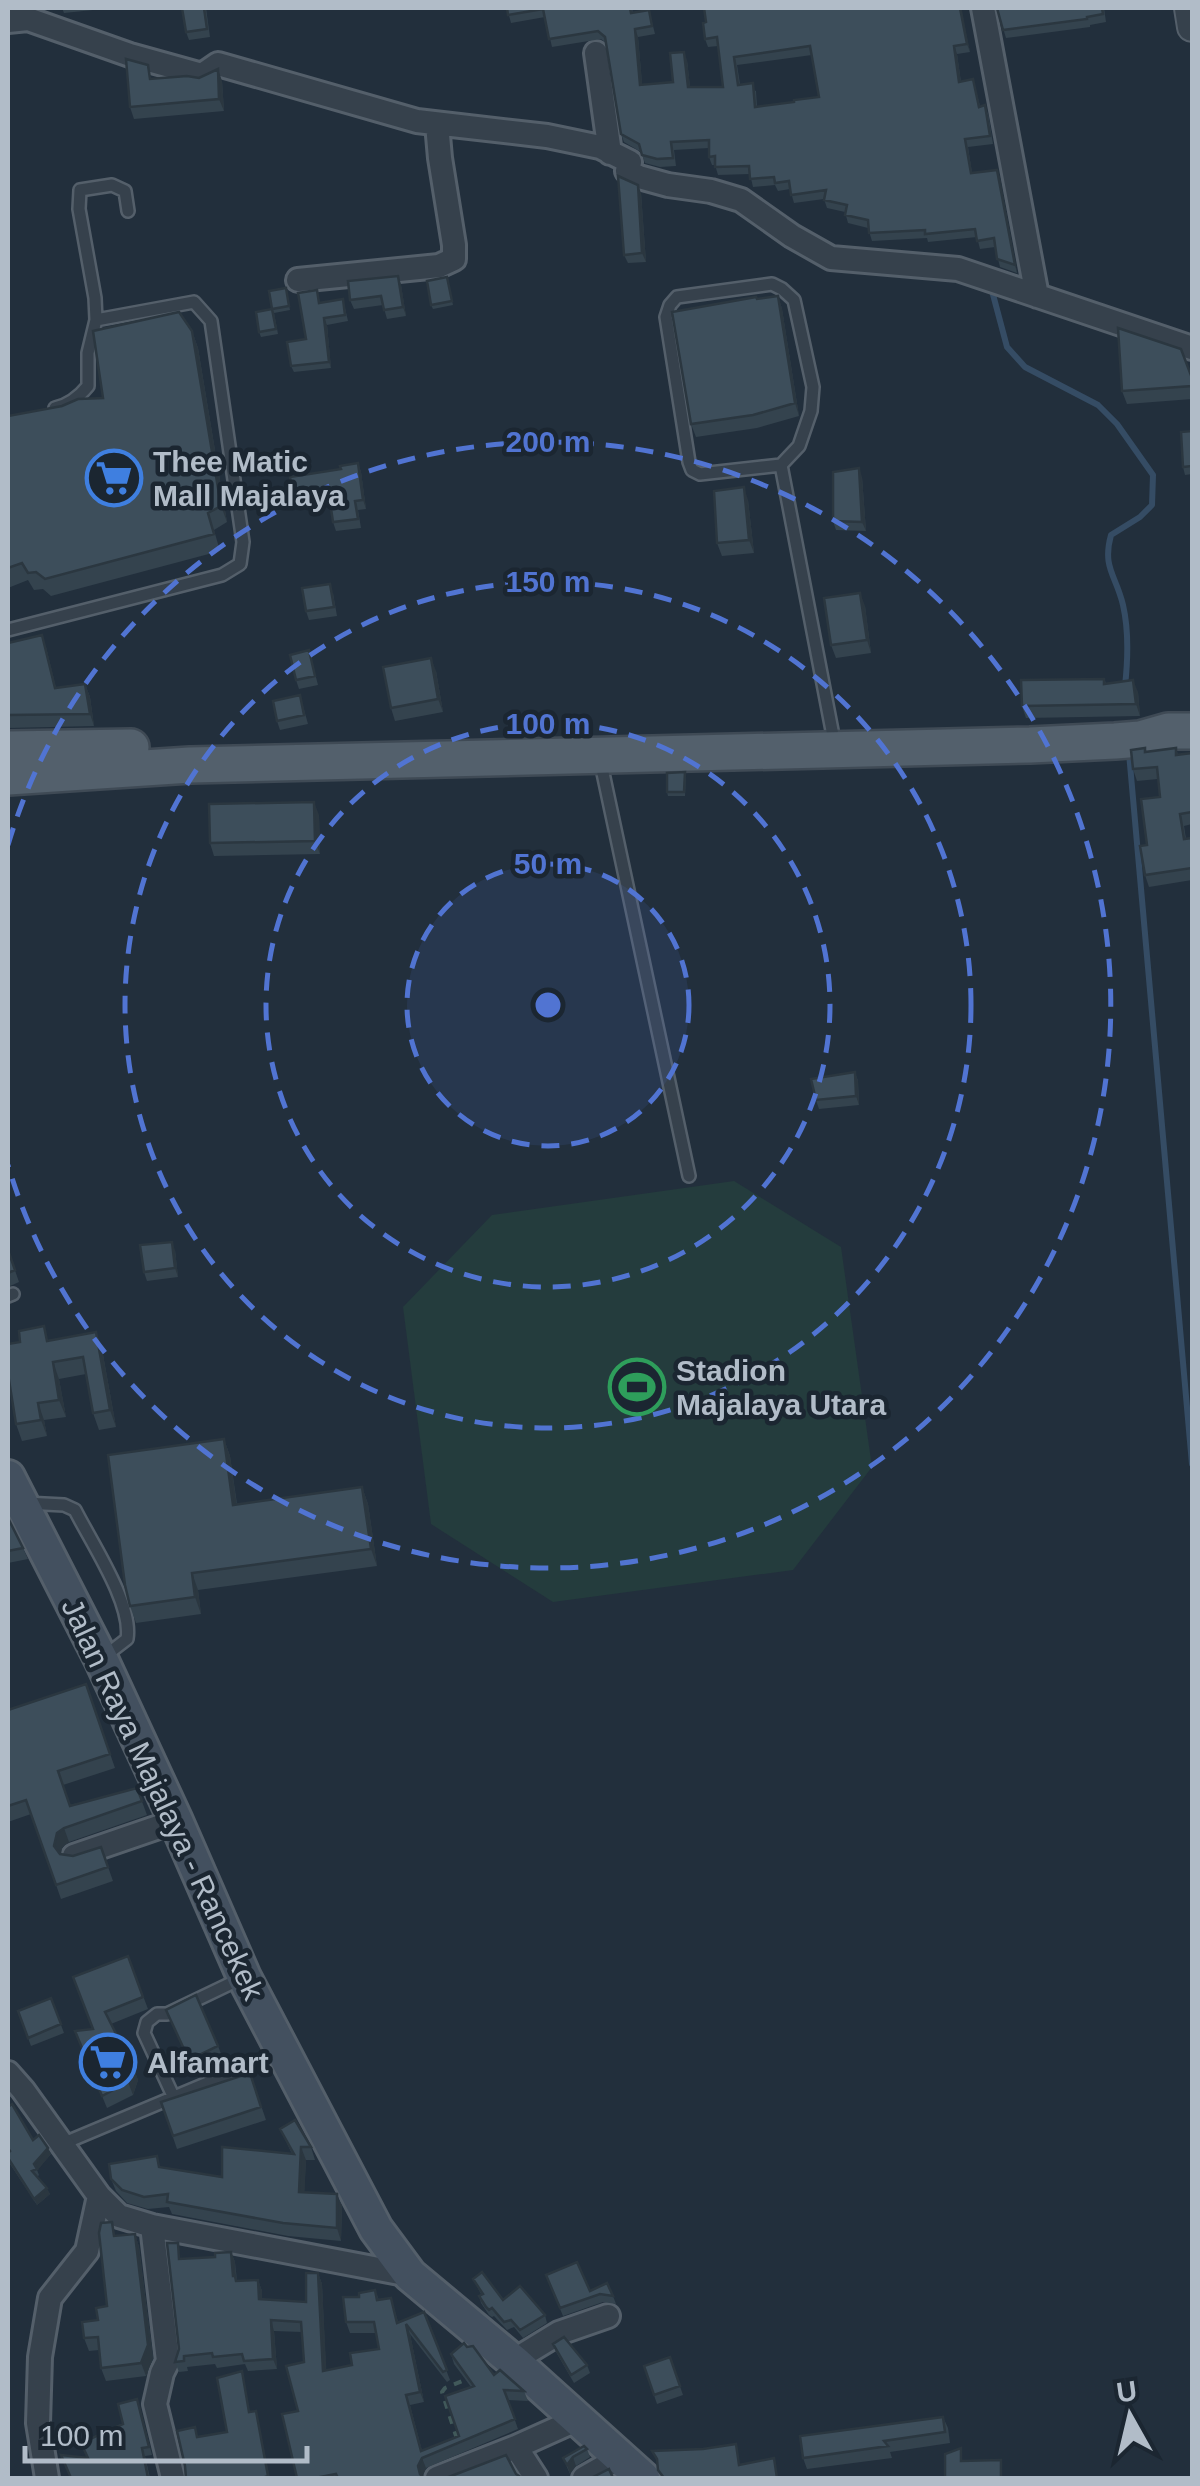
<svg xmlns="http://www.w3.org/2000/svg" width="1200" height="2486" font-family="Helvetica,sans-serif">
	<rect width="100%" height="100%" fill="#222f3c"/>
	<path fill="#243c3d" d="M734 1181 841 1247 872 1467 793 1570 553 1602 431 1524 403 1307 492 1215Z"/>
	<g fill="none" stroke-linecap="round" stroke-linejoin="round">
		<path stroke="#354c64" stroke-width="6" d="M991 287 1007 347 1025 367 1098 405 1117 424 1153 475 1152 505 1140 517 1111 535C1102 568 1116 575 1123 605 1129 631 1128 659 1125 686
			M1129 753 1192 1464"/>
		<g stroke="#545f6a" stroke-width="16">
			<path id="service" d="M772 284 782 289 794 300 813 387 811 411 799 446 781 465 700 474 692 470 689 462 666 317 670 305 677 297Z
				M55 408C69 405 79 397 88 386V353L96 320 95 298 79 209 80 190 112 185 125 191 128 211
				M781 465 835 746
				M8 630 222 575 240 564 243 542 211 321 194 302 96 320
				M600 759 689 1176
				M8 1296 13 1294
				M25 1503 64 1505 75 1510C91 1542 133 1604 127 1639L105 1656
				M174 2098 144 2033 147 2022 157 2014H167L240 1979
				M62 2144 279 2053"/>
		</g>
		<g stroke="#545f6a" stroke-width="28">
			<path id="minor" d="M983 8 1037 296
				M8 21 28 19 130 55 202 75 218 64 417 121 547 136 600 147 630 162 627 171 639 177 668 185 711 191 741 200 792 236 831 258 958 269 1192 348
				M596 53 610 153
				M298 280 439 266 454 259V245L440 158 437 124
				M74 1856 176 1821
				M8 2073 23 2090 99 2196 119 2216 152 2226 410 2275
				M152 2226 168 2361 162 2373 155 2404 173 2478
				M513 2361 559 2333 608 2316
				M516 2447 536 2478
				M47 2478 38 2423 40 2357 50 2298 87 2251 99 2196
				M437 2478 516 2447 576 2420
				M584 2478 621 2457"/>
		</g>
		<g stroke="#545f6a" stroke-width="32">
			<path id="tertiary" d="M1189 8 1192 27"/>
		</g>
		<g stroke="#545f6a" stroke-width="38">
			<path id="secondary" d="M8 1477 101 1659 176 1821 244 1977 376 2229 410 2275 513 2361 643 2478"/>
		</g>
		<g stroke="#3f4a55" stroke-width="40">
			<path id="primary" d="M8 749 131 747
				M8 777 190 765 1030 745 1115 741 1140 739 1168 731H1192"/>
		</g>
		<path stroke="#41595a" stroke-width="4" stroke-dasharray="8 8" stroke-linecap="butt" d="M457 2439 442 2392 445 2388 470 2378"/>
		<use href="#service" stroke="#36414c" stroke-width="11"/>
		<use href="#minor" stroke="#36414c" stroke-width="22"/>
		<use href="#tertiary" stroke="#36414c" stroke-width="28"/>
		<use href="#secondary" stroke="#43505f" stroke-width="32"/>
		<use href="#primary" stroke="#53606c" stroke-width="35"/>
	</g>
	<path fill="#34434e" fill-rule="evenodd" d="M62 8H93V10L64 13Z
		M206 8 210 37 189 40 186 32Z
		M507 8H632L633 13 649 10 655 34 638 37 642 84 673 82 687 60 690 87H723L718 46 708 47 705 39 960 8 970 52 957 54 961 82 973 79 980 106 988 113 993 144 968 147 972 173 997 170 1000 178 1017 273 1000 267 995 247 980 249 977 237 928 242 927 238 872 241 868 228 848 223 845 212 827 208 824 199 794 203 790 189 778 191 775 185 753 187 750 174 718 175 715 165H712L709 157V148L674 150 676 166 660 167 645 163 641 152 624 142 621 134 606 43 601 39 552 47 545 17 511 23ZM812 55 819 97 794 102 757 107 756 91 740 84 737 65Z
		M997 8H1104L1106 22 1090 25V27L1006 38Z
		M153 79 222 81 224 111 134 119 130 107Z
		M641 193 646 262 628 263 624 255Z
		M398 276 401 285 406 316 387 319 383 305 354 309 350 300Z
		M448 282 453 305 433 309 431 305Z
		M286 288 290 310 274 313 278 334 261 337 259 332Z
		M317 290 320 303 343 299 348 321 327 325 331 368 294 372 291 366 306 339Z
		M778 296 782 309 799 416 757 428 696 437 691 424 757 299Z
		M192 331 198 348 227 522 214 530 220 551 51 596 43 589 34 590 28 580 8 588V416L103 398Z
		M1192 378V399L1127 404 1122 391Z
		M1192 431V474L1185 475 1183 467Z
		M358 463 361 472 366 509 358 510 361 528 336 531 333 522 331 504 297 508 294 500 341 469Z
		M862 477 866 531 836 530 833 521Z
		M748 500 754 553 722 556 717 543Z
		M333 593 337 616 309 620 306 611Z
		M865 606 871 653 836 658 831 645Z
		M8 643 46 647 56 688 85 684 90 697 94 726 8 728Z
		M309 650 318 685 299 689 296 680Z
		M436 671 443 712 395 721 391 708Z
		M1104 679 1106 683 1138 692 1140 716 1026 718 1022 706Z
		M300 695 308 724 280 730 277 721Z
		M1176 748 1178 755 1192 753V824L1184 826 1186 839 1192 838V880L1149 887 1145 875 1147 845 1160 797 1158 779 1137 781 1133 769 1146 752Z
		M685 772 686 776 685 796H668L667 792Z
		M319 815 320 854 214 856 210 843Z
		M855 1072 858 1081 859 1105 819 1109 816 1100Z
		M8 1250 19 1282 8 1287Z
		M175 1250 178 1277 147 1281 144 1272Z
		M96 1332 102 1349 116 1427 99 1430 93 1413 86 1374 59 1379 66 1417 44 1420 47 1436 22 1441 16 1424 49 1340Z
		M224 1439 230 1456 237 1504 362 1487 368 1504 377 1566 198 1590 201 1614 136 1623 130 1606Z
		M8 1520 23 1548 28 1559 8 1563Z
		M86 1684 115 1768 63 1785 70 1805 137 1788 147 1815 69 1842 62 1847 61 1854 73 1856 101 1847 113 1881 61 1899 31 1814 8 1822V1710Z
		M128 1956 148 2009 111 2024 133 2067 138 2080 133 2095 107 2108 75 2031 93 2029Z
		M51 1998 64 2033 31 2046 18 2011Z
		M166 2010 218 2046 223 2059 193 2072Z
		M250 2073 266 2120 177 2149 161 2102Z
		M8 2107 33 2140 51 2154 37 2170 39 2175 37 2177 50 2194 37 2205 8 2161Z
		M280 2129 311 2147 315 2160H306L304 2193 337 2194 342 2207 341 2241 288 2236 172 2214 169 2207 148 2209 127 2203 116 2191 111 2179 161 2168 222 2177 292 2154Z
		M135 2234 139 2247 153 2358 146 2376 106 2381 101 2368 99 2350 89 2351 84 2338 107 2306 117 2236Z
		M231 2252 235 2262 237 2281 258 2280 262 2291V2299L306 2302 318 2273 322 2284 326 2371 352 2365 379 2349 376 2333H350L346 2322 359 2297 375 2290 379 2300 391 2298 398 2322 424 2312 450 2380 447 2382 410 2334 424 2402 410 2405 422 2451 459 2436 471 2387 454 2364 451 2354 524 2391 528 2401 508 2400 518 2429 426 2468 422 2477 424 2478H297L298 2411 304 2362 302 2332 274 2331 277 2369 248 2371 245 2364 217 2368 215 2364 187 2367 188 2371 179 2372 175 2362 179 2349 182 2253V2259L215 2257Z
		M546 2275 590 2291 613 2296 616 2304 603 2302 563 2316Z
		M473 2279 503 2300 545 2315 547 2323 523 2338 514 2327 507 2330 494 2316 492 2317 489 2315 481 2303 479 2296 481 2294Z
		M553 2344 587 2365 590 2373 574 2383 556 2352Z
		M670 2357 683 2395 657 2404 644 2366Z
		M140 2407 152 2455 145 2456 150 2478H70L87 2458Z
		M943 2417 948 2428 950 2443 890 2452 892 2458 807 2469 803 2458Z
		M587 2449 590 2457 576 2466 570 2474 563 2458Z"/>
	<path fill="#2b3740" d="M960 8 962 10 970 52 967 44Z
		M635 29 638 37 643 93 640 85Z
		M954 46 957 54 962 90 959 82Z
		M684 52 687 60 691 95 688 87Z
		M218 69 222 81 224 111 219 99Z
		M997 170 1000 178 1017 273 1015 265Z
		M638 185 641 193 646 262 642 253Z
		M398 276 401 285 406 316 403 307Z
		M778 296 782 309 799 416 795 403Z
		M324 318 327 325 331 368 329 362Z
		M192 331 198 348 227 522 221 506Z
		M358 463 361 472 366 509 363 500Z
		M859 468 862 477 866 531 862 522Z
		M744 487 748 500 754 553 749 540Z
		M860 593 865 606 871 653 867 640Z
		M42 635 46 647 59 701 55 688Z
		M431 658 436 671 443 712 438 699Z
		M1133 680 1138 692 1140 716 1136 704Z
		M85 684 90 697 94 726 90 714Z
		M314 802 319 815 320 854 315 841Z
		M855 1072 858 1081 859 1105 856 1096Z
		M172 1242 175 1250 178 1277 175 1268Z
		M96 1332 102 1349 116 1427 110 1410Z
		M53 1362 59 1379 66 1417 59 1400Z
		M38 1403 44 1420 47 1436 41 1420Z
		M224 1439 230 1456 239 1521 233 1505Z
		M362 1487 368 1504 377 1566 371 1549Z
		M192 1573 198 1590 201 1614 195 1597Z
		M64 1828 69 1842 62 1847 60 1860 54 1846 57 1833Z
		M133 2067 138 2080 133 2095 128 2082Z
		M301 2147 306 2160 304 2205 299 2192Z
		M48 2148 51 2154 37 2171 34 2164Z
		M47 2188 50 2194 37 2205 34 2199Z
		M337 2194 342 2207 341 2241 337 2228Z
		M135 2234 139 2247 153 2358 146 2376 141 2363Z
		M231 2252 235 2262 236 2279 239 2286 233 2276Z
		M318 2273 322 2284 327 2382 323 2371Z
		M258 2280 262 2291V2309L259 2299Z
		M271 2320 274 2331 277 2369 273 2359Z
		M406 2324 410 2334 424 2402 420 2392Z
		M256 2411 258 2419 270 2478H269Z
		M573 2457 576 2466 570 2474 567 2465Z
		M422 2458 426 2468 422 2477 420 2474 418 2466Z"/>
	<path fill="#3d4e5b" stroke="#2b3740" stroke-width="2.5" fill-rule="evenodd" d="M182 8H204L207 29 186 32Z
		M507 8H630L631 13 649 10 652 26 635 29 640 85 673 82 670 53 684 52 688 87H723L717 37 705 39 703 23 706 22 704 8H960L967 44 954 46 959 82 973 79 979 107 985 105 990 136 965 139 971 173 997 170 1015 265 997 259 994 238 977 241 975 229 925 234V230L869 233 868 220 845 215 847 205 824 200 826 190 791 195 789 181 775 183 774 177 750 179 749 166 715 167V156L709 157V140L671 142 673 158 657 159 642 155 639 144 621 134 605 37 598 31 549 39 543 9 508 15ZM810 46 819 97 794 100V102L755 107 753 83 738 85 734 57Z
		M997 8H1102L1103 14 1087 17V19L1003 30Z
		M126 59 148 65 150 79 187 76 199 78 218 69 219 99 130 107Z
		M618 176 638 185 642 253 624 255Z
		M398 276 403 307 384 310 381 296 350 300 348 281Z
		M447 277 452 301 431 305 427 281Z
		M286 288 289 306 272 309 269 291Z
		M317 290 319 303 343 299 345 315 324 318 329 362 291 366 287 342 306 339 298 293Z
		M778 296 795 403 753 415 691 424 672 312 756 297 757 299Z
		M272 309 276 329 259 332 256 312Z
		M179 312 192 331 221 506 208 513 214 534 45 579 36 572 28 573 22 563 8 568V416L62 406 78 399 103 398 93 331Z
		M1118 328 1181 349 1192 378V386L1122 391Z
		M1192 431V466L1183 467 1181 432Z
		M358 463 363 500 355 501 358 519 333 522 329 495 294 500 290 477 341 469 340 466Z
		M859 468 862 522 833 521V472Z
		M744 487 749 540 717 543 714 491Z
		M330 584 334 607 306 611 302 588Z
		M860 593 867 640 831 645 824 598Z
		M42 635 55 688 85 684 90 714 8 715V643Z
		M309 650 315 676 296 680 290 655Z
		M431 658 438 699 391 708 383 667Z
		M1104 679V684L1133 680 1136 704 1022 706 1021 680Z
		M300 695 304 715 277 721 273 701Z
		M1145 748V752L1176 748V755L1192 753V812L1180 814 1184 839 1192 838V868L1145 875 1140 846 1147 845 1141 799 1160 797 1157 767 1133 769 1131 750Z
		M685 772 684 792H667V773Z
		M314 802 315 841 210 843 209 804Z
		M855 1072 856 1096 816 1100 811 1079Z
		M172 1242 175 1268 144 1272 140 1245Z
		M8 1250 15 1270 8 1273Z
		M44 1326 47 1341 96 1332 110 1410 93 1413 83 1357 53 1362 59 1400 38 1403 41 1420 16 1424 8 1374V1344L20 1342 19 1331Z
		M224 1439 233 1505 362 1487 371 1549 192 1573 195 1597 130 1606 125 1585 108 1455Z
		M8 1520H9L23 1548 8 1551Z
		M86 1684 110 1754 58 1771 70 1806 137 1788 142 1801 64 1828 57 1833 54 1846 60 1854 73 1856 101 1847 108 1867 56 1885 26 1800 8 1806V1710Z
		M128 1956 143 1997 105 2012 133 2067 128 2082 102 2096 75 2031 93 2029 73 1977Z
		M196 1995 218 2046 189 2060 166 2010Z
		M51 1998 61 2024 28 2038 18 2011Z
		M250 2073 261 2107 173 2136 161 2102Z
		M12 2104 33 2140 39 2135 48 2148 34 2164 37 2169 32 2171 47 2188 34 2199 8 2158V2153L10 2151 8 2148V2107Z
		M295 2120 311 2147H301L299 2192 337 2194V2228L283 2223 167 2202 168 2194 144 2197 122 2190 111 2179 109 2164 157 2156 159 2167 222 2177V2147L294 2154 280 2129Z
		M112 2222 114 2236 135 2234 148 2345 141 2363 101 2368 98 2337 84 2338 82 2322 98 2320 96 2308 107 2306 99 2233 101 2223Z
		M167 2243H178L179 2259 215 2257V2253L231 2252 233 2276H235L236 2281 258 2280 259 2299 306 2302V2273H318L323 2371 352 2365 350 2353 379 2349 374 2322H346L343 2297H359V2293L375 2290 377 2300 391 2298 397 2323 424 2312 447 2370 443 2372 406 2324 420 2392 406 2395 421 2451 459 2436 445 2396 474 2386 451 2354 464 2343 467 2347 473 2346 494 2375 500 2370 524 2391 504 2390 515 2419 422 2458 418 2466 420 2474 424 2478H338L336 2474 315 2478H297L282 2414 298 2411 286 2366 304 2362 301 2322 271 2320 273 2359 244 2361 242 2354 213 2357 212 2353 184 2356V2361L175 2362 179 2349Z
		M577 2262 590 2291 607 2283 613 2296 600 2294 560 2308 546 2275Z
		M482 2272 503 2300 520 2286 545 2315 520 2330 511 2320 504 2322 492 2308 489 2310 486 2307 479 2296 483 2294 473 2279Z
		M564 2337 587 2365 571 2375 553 2344Z
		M670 2357 680 2386 654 2395 644 2366Z
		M242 2371 249 2412 256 2411 268 2476 265 2477 266 2478H186L185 2466 177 2431 195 2427 197 2437 227 2432 217 2378Z
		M137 2399 149 2447 142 2448 148 2478H71L61 2455 88 2458 81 2443 123 2424 118 2404Z
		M943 2417 945 2432 884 2441 888 2446 803 2458 800 2436Z
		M736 2444 739 2465 774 2458 777 2478H664L658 2470 657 2459 652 2451 703 2449Z
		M584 2446 587 2449 573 2457 567 2465 563 2458Z
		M961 2448V2461L1001 2460V2478H945V2454Z
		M506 2455 516 2474 522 2478H446Z
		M609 2469 613 2478H591Z"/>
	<circle cx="548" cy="1005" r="141" fill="#5174d2" fill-opacity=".12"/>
	<g fill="none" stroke="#5174d2" stroke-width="5" stroke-dasharray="18 12">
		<circle cx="548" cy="1005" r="141"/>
		<circle cx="548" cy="1005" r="282"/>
		<circle cx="548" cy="1005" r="423"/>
		<path d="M8 845A563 563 0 1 1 8 1165"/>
	</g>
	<defs>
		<g id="supermarket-ring" transform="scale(2.875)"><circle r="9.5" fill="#1b2631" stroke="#3f7fe0" stroke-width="1.5"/><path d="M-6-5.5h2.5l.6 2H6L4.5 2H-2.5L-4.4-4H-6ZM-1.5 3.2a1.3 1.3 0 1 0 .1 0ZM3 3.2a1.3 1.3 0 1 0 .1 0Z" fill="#3f7fe0"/></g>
		<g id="stadium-ring" transform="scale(2.875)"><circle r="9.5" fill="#1b2631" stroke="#2e9e5b" stroke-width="1.5"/><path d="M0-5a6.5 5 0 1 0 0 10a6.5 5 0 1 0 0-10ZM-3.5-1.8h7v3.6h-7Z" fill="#2e9e5b"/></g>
	</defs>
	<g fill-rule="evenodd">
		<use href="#supermarket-ring" x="114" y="478"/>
		<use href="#stadium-ring" x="637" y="1387"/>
		<use href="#supermarket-ring" x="108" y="2062"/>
	</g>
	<g text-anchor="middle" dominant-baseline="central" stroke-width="9" stroke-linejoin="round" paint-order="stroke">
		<g font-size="30" font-weight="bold" fill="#b1bcc8" stroke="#1b2631" text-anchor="start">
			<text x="153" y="461">Thee Matic<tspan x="153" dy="34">Mall Majalaya</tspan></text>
			<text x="676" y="1370">Stadion<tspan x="676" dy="34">Majalaya Utara</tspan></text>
			<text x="147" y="2062">Alfamart</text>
		</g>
		<g font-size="30" fill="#b1bcc8" stroke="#1b2631">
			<text transform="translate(163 1799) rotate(65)">Jalan Raya Majalaya - Rancekek</text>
		</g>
	</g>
	<circle cx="548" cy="1005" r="15" fill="#5174d2" stroke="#1b2631" stroke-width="5"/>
	<g font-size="30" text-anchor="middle" font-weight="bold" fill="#5174d2" stroke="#1b2631" stroke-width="9" stroke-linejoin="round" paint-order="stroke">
		<text x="548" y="452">200 m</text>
		<text x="548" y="592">150 m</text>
		<text x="548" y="734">100 m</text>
		<text x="548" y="874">50 m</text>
	</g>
	<rect width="1200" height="2486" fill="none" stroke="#b1bcc8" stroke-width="20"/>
	<g transform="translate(1130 2416) rotate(352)" stroke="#1b2631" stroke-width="8" paint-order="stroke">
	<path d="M0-8L18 38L0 25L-18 38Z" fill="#b1bcc8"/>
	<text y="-15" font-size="28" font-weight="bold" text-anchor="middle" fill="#b1bcc8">U</text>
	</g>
	<path d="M25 2446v15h282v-15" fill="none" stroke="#b1bcc8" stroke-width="5"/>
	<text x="40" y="2446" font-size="30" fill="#b1bcc8" stroke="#1b2631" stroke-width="8" paint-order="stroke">100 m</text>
</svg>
